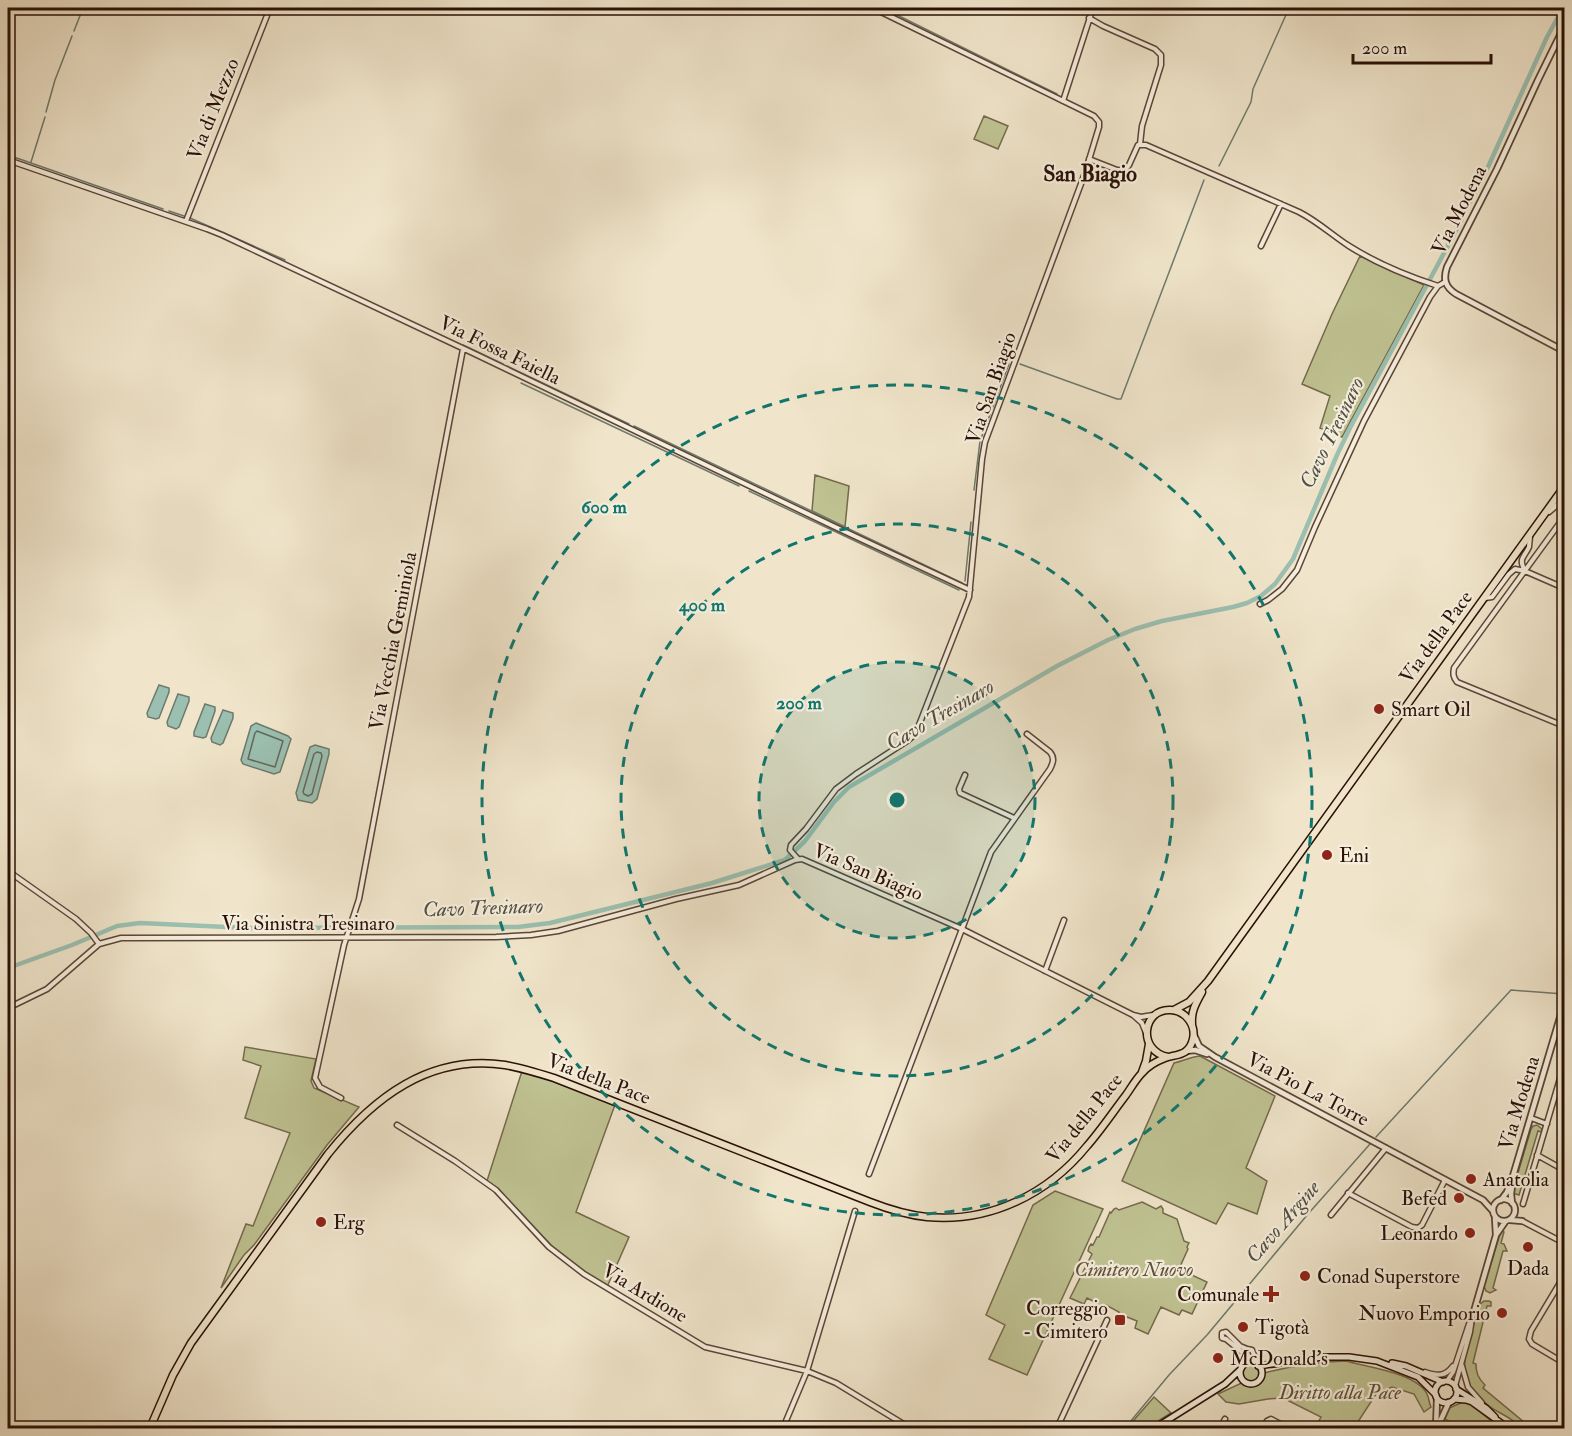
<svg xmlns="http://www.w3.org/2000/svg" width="1572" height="1436" font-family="'IM FELL Double Pica',serif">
	<rect width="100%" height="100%" fill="#f0e5cb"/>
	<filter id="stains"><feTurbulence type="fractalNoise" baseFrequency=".00333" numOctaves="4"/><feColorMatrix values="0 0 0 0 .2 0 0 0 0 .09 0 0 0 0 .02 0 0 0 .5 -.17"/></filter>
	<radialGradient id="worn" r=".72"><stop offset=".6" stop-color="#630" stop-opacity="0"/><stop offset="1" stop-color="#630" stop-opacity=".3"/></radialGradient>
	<path fill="#c0c393" stroke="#746a4c" stroke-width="1.5" d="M984 116 1008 126 998 149 974 139Z
		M1360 256 1424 285 1342 437 1320 428 1330 396 1302 384 1332 314Z
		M815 475 849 486 845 527 812 511Z
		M245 1047 316 1059 311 1081 314 1088 359 1107 327 1145 254 1245 244 1255 221 1288 246 1224 253 1226 290 1133 245 1118 261 1066 243 1060Z
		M1200 1056 1275 1096 1246 1168 1267 1181 1257 1214 1228 1203 1216 1224 1122 1181 1174 1063C1183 1061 1190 1057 1200 1056Z
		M522 1071 616 1102 576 1212 629 1237 607 1287 574 1268 558 1253 512 1205 486 1184Z
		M1537 1125 1542 1129V1132L1538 1131 1519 1195 1512 1193 1531 1129 1533 1126Z
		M1055 1191 1103 1209 1027 1375 989 1359 1005 1325 986 1315 1033 1205Z
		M1142 1202 1156 1209 1161 1206 1163 1209V1213L1177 1219 1184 1241 1189 1243 1187 1247 1188 1249 1179 1269 1207 1282 1192 1314 1182 1310 1179 1315 1161 1307 1148 1334 1135 1328 1137 1321 1127 1317 1125 1321 1117 1317 1119 1312 1106 1305 1103 1311 1096 1307 1097 1303 1087 1298 1084 1304 1070 1298 1092 1254 1088 1251 1089 1247 1091 1244 1093 1245 1097 1237H1099L1110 1212 1111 1213 1114 1209 1116 1208 1119 1210Z
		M1501 1231 1504 1232 1501 1243 1504 1244 1507 1251H1503L1493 1288 1496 1290 1490 1293 1486 1291 1484 1286Z
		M1484 1301H1489L1491 1302V1306H1487L1473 1363 1476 1364C1476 1373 1478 1378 1485 1385L1483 1388 1531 1428C1520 1428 1512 1419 1502 1414 1446 1384 1466 1355 1479 1305Z
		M1346 1361C1367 1367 1417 1373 1427 1394 1429 1398 1429 1403 1431 1407L1424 1412 1414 1394 1392 1387 1376 1394 1354 1428H1315L1321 1417 1283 1398 1268 1399 1239 1404 1226 1402 1218 1394 1246 1381C1242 1375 1241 1368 1249 1365L1257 1367 1260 1374C1290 1366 1315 1362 1346 1361Z
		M1154 1397 1171 1413 1147 1428H1127Z
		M1463 1402 1469 1403 1500 1428H1460L1445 1419 1447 1409Z"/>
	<path fill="#9bc0b1" stroke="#6d7a6d" stroke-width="1.5" d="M159 685 169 688V692L159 718 156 719 148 717 147 713Z
		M178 694 189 697V701L179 727 176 729 168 726 167 722Z
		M205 704 215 707V711L206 737 203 738 194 736V732Z
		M223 710 233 713V718L223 743 220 745 212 742 211 738Z
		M256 723 288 736 291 739 280 772 274 774 243 764 241 760 251 726Z
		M315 745 329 749V754L317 799 312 803 298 800 296 793 310 747Z"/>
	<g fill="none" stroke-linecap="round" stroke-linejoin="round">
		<path stroke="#62685c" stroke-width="1.5" d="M257 731 283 741 275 767 248 759 255 733Z
			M317 752 321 753 322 756 312 794 308 796 304 794 303 792 314 754Z"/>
		<path stroke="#6d7a6d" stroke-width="1.5" d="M883 8 1057 94
			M74 31 83 8
			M46 112 55 80 72 36
			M8 155 163 209
			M31 162 45 117
			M1219 166 1251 102 1253 89 1289 8
			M169 211 184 216
			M190 218 285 260
			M463 345 503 364
			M1020 364 1117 399H1121L1204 180
			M507 366 629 424
			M521 383 739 486
			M634 426 962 583
			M974 490 980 441 1009 364
			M749 491 959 590
			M965 581 971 522
			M1376 1137 1511 990 1564 994
			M1125 1428 1169 1375 1207 1335 1308 1214 1370 1144"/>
		<path stroke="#9bc0b1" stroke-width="4.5" d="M8 968 72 945 117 926 140 923 248 928 518 927 550 923 712 883 785 860 805 841 834 802 849 787 1057 666 1108 640 1135 629 1162 621 1233 607 1247 603 1261 596 1275 584 1293 559 1337 455 1350 428 1458 227 1467 207 1488 167 1547 37 1563 8"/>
		<g stroke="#5b4537" stroke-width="7">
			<path id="minor" d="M1089 18 1103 26 1155 49 1161 55V65L1142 126 1140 144
				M1063 101 1093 8
				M1089 159 1117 170H1125L1129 165 1138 145H1146L1299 212C1317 221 1332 235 1349 246 1376 263 1407 276 1438 286
				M8 160 207 229 222 235 475 354 833 526 970 590
				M186 221 270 8
				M1261 246 1281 204
				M1549 512 1564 499
				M1564 517 1454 668C1453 674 1453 677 1457 682L1564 726
				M1525 571 1564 588
				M1485 598 1492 597 1509 574 1515 569 1525 571C1518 558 1524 558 1529 547 1529 545 1530 538 1530 536
				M1260 604 1268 600 1282 589 1297 570 1315 527 1364 421 1430 297 1438 286 1445 282
				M1027 734 1050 752C1055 758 1053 763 1050 769L991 852 962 929 1133 1015 1141 1017 1153 1015
				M965 775 959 789 960 793 1014 818
				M798 859 790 850 791 845 806 829 836 789 856 774 907 741 913 736 919 725 969 597 982 459 985 442 1085 173 1099 127V122L1094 116 873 8
				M8 871 76 919 91 933 99 944
				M1045 971 1064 920
				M8 1008 47 989 99 944 121 938 496 937 531 935 558 931 676 899 739 885 795 860 802 859 962 929 869 1174
				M1133 1015 1142 1023 1146 1033
				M341 1098 320 1087 315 1078 344 945 359 899 463 349
				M1531 1118 1547 1124
				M397 1125 455 1161 496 1190 549 1247 584 1274 705 1347 807 1371 836 1383 910 1428
				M1537 1155 1564 1170
				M1348 1193 1412 1227 1418 1228 1422 1225 1445 1180
				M1523 1204 1564 1065
				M1331 1215 1386 1148
				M1522 1221 1564 1243
				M1564 1276 1531 1331 1529 1339 1532 1344 1564 1363
				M1243 1353 1226 1339 1222 1338V1333L1226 1332 1240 1346 1247 1349
				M1462 1366 1468 1387 1482 1403
				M1242 1367 1243 1353 1247 1349 1252 1350 1258 1365
				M1425 1372C1437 1376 1445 1377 1453 1366
				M1447 1381 1453 1372 1469 1324
				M1455 1386 1470 1332 1472 1318
				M783 1428 807 1371 855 1211
				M1057 1428 1107 1320
				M1220 1428 1225 1419
				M1263 1428 1267 1421 1271 1419 1288 1428"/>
		</g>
		<g stroke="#5b4537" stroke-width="8">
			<path id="tertiary" d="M1564 27 1538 80 1497 169 1447 267C1443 279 1445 287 1456 294L1564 351
				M1194 1035 1199 1046 1215 1057 1483 1200 1492 1210
				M1186 1051 1195 1050 1207 1054
				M1493 1210a11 11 0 1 1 22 0a11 11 0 1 1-22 0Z
				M1501 1200 1507 1192 1513 1176 1564 1004
				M1512 1203 1511 1194 1513 1179
				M1495 1218 1496 1235
				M1510 1220 1522 1221
				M1472 1318 1496 1235 1505 1222
				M1438 1426 1449 1402
				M1436 1428 1437 1398"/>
		</g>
		<g stroke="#291006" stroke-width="8">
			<path id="secondary" d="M1240 1373a11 11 0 1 1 22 0a11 11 0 1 1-22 0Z
				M1392 1363 1406 1366 1443 1382
				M1258 1366 1323 1357H1349L1377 1361 1418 1377 1436 1395
				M1435 1392a11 11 0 1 1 22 0a11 11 0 1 1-22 0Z
				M1456 1389 1486 1408 1495 1417
				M1454 1399 1466 1400 1472 1402 1508 1428
				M1155 1428 1225 1384 1241 1369"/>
		</g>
		<g stroke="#291006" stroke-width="9">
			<path id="primary" d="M1174 1010 1189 1002 1208 981 1564 487
				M1192 1024C1191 1011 1196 1003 1202 992
				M1142 1072 1146 1061 1149 1044
				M150 1428 173 1375 191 1343 328 1154C373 1098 429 1054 505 1065 522 1068 538 1073 554 1078L870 1202C888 1209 907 1215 927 1217 990 1223 1048 1194 1087 1146 1101 1130 1113 1112 1126 1095 1131 1088 1136 1079 1142 1073 1148 1066 1157 1061 1165 1058 1177 1054 1189 1056 1193 1039 1196 1025 1186 1011 1171 1010 1142 1008 1137 1051 1168 1057"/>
		</g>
		<use href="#minor" stroke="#f5eedd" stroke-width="4"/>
		<use href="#tertiary" stroke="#f5eedd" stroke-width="4.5"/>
		<use href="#secondary" stroke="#f5eedd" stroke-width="5"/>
		<use href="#primary" stroke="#f0e5cb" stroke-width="6"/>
	</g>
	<circle cx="897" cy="800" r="138" fill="#0f766e" fill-opacity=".12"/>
	<g fill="none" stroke="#0f766e" stroke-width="3" stroke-dasharray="10 8">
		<circle cx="897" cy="800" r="138"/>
		<circle cx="897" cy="800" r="276"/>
		<circle cx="897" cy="800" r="415"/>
	</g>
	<g fill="#8f2418" stroke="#f5eedd" stroke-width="2">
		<circle cx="1379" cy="709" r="6"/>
		<circle cx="1327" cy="855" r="6"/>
		<circle cx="1471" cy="1179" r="6"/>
		<circle cx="1459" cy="1198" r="6"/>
		<circle cx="321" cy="1222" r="6"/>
		<circle cx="1470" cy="1233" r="6"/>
		<circle cx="1528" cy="1247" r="6"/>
		<circle cx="1305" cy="1276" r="6"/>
		<path d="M1268 1285h6v6h6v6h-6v6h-6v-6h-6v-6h6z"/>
		<circle cx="1502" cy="1313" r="6"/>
		<rect x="1114" y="1314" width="12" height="12" rx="3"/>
		<circle cx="1243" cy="1327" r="6"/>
		<circle cx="1218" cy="1358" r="6"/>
	</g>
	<g text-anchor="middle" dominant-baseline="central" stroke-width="4.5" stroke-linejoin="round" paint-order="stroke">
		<g font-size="20" fill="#291006" stroke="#f5eedd">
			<text transform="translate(213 109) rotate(-68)">Via di Mezzo</text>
			<text transform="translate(1459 210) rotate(-63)">Via Modena</text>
			<text transform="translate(500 350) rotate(26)">Via Fossa Faiella</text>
			<text transform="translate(991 388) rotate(-71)">Via San Biagio</text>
			<text transform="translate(1436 637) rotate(-54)">Via della Pace</text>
			<text transform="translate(393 641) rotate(-79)">Via Vecchia Geminiola</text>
			<text transform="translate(868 872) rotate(23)">Via San Biagio</text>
			<text x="308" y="923">Via Sinistra Tresinaro</text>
			<text transform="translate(599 1079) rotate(21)">Via della Pace</text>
			<text transform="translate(1308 1089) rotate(28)">Via Pio La Torre</text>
			<text transform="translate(1519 1103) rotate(-73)">Via Modena</text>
			<text transform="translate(1084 1118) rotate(-51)">Via della Pace</text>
			<text transform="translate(645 1293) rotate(31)">Via Ardione</text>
		</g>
		<g font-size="20" fill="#291006" stroke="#f5eedd" text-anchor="start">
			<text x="1391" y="709">Smart Oil</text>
			<text x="1339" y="855">Eni</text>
			<text x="1483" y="1179">Anatolia</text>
			<text x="1447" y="1198" text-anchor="end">Befed</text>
			<text x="333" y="1222">Erg</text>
			<text x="1458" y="1233" text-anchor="end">Leonardo</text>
			<text x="1528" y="1268" text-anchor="middle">Dada</text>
			<text x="1317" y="1276">Conad Superstore</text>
			<text x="1259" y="1294" text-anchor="end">Comunale</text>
			<text x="1108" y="1308" text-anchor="end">Correggio<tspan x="1108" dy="23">- Cimitero</tspan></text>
			<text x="1490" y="1313" text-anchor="end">Nuovo Emporio</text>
			<text x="1255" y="1327">Tigotà</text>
			<text x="1230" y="1358">McDonald's</text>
		</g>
		<g font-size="20" font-style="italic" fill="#5e4f37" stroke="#f5eedd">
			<text x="1134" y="1269">Cimitero Nuovo</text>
			<text x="1340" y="1392">Diritto alla Pace</text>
		</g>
		<g font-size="21" font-style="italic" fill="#514e42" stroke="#f5eedd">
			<text transform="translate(1332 433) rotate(-64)">Cavo Tresinaro</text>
			<text transform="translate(940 715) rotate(-30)">Cavo Tresinaro</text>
			<text transform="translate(483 908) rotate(-2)">Cavo Tresinaro</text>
			<text transform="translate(1283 1222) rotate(-49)">Cavo Argine</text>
		</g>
		<g font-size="22" font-weight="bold" fill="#291006" stroke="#f5eedd">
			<text x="1090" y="174">San Biagio</text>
		</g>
	</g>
	<circle cx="897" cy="800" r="9" fill="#0f766e" stroke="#f5eedd" stroke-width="3"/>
	<g font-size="18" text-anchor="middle" font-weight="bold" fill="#0f766e" stroke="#f5eedd" stroke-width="4.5" stroke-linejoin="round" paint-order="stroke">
		<text x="604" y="513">600 m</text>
		<text x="702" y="611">400 m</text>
		<text x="799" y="709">200 m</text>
	</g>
	<rect width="1572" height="1436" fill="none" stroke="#f0e5cb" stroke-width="30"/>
	<rect x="9" y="9" width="1554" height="1418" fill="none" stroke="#291006" stroke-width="3"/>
	<rect x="15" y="15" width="1542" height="1406" fill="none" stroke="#291006" stroke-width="1.5"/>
	<path d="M1353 54v9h138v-9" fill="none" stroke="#291006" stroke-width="3"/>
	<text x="1362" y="54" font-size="18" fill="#291006" stroke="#f5eedd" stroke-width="4.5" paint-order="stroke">200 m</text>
	<rect width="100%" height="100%" filter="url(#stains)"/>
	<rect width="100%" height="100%" fill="url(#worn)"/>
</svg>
